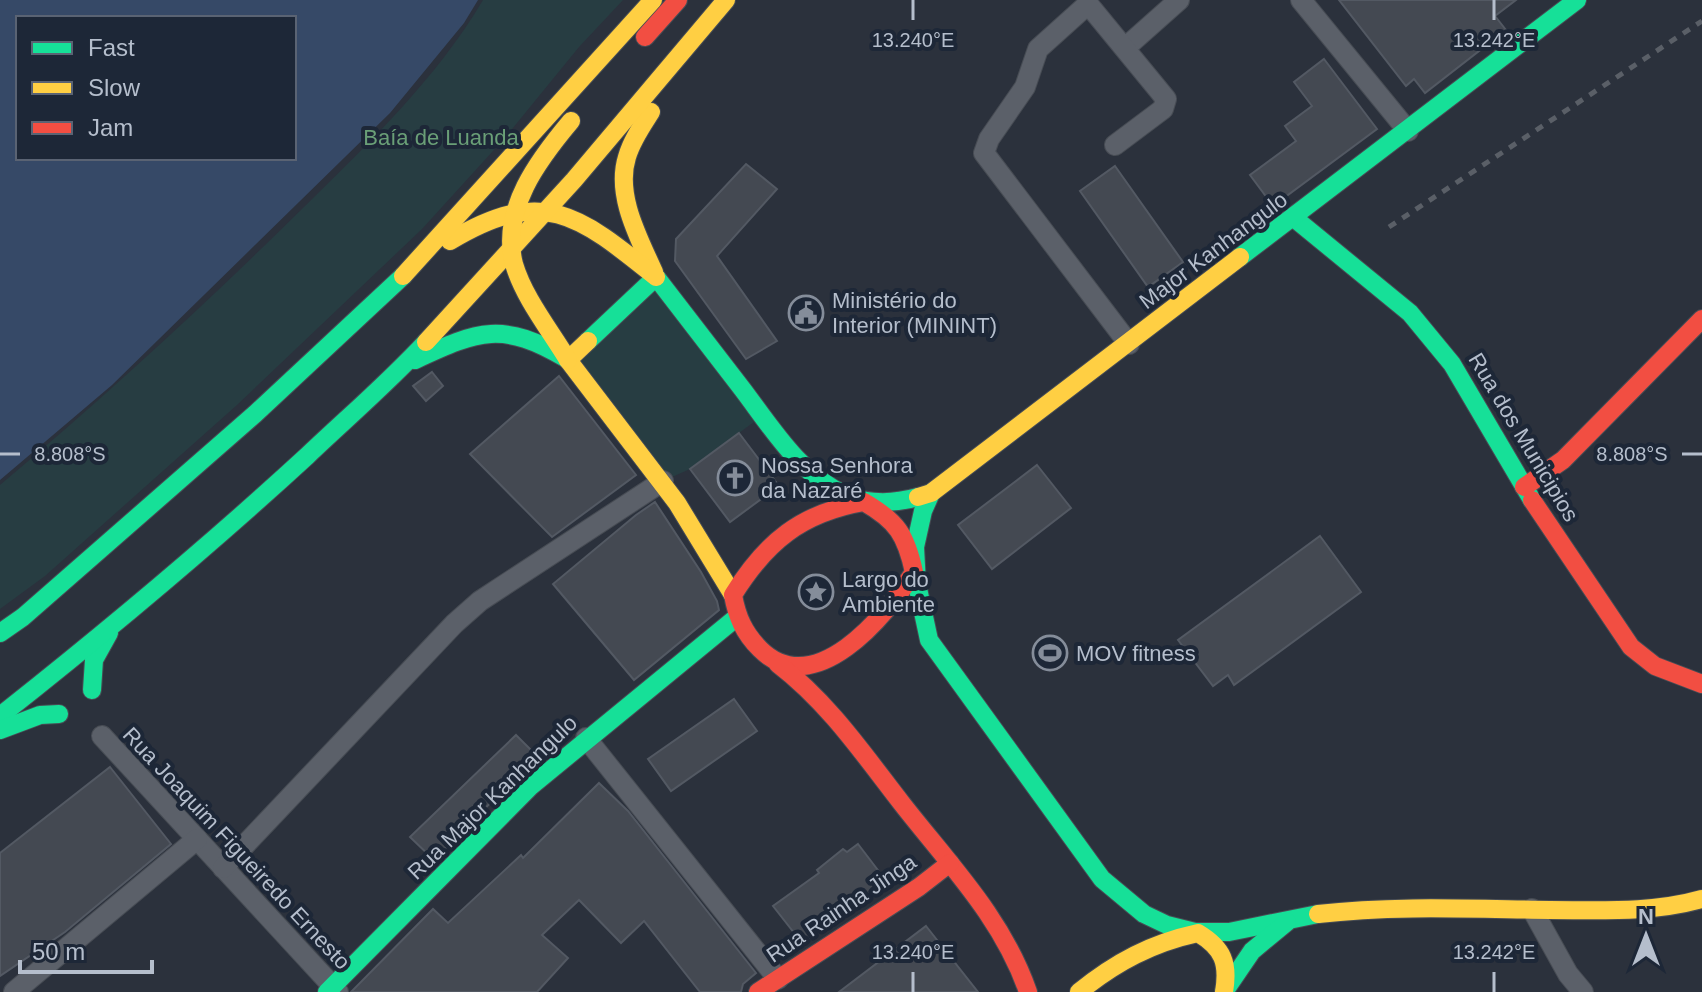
<svg xmlns="http://www.w3.org/2000/svg" width="1702" height="992" viewBox="0 0 1702 992" font-family="Arial,sans-serif">
<style>
.green{fill:#273d42}
.water{fill:#364967;fill-rule:evenodd}
.building{fill:#444952;stroke:#535963;stroke-width:2}
.lines{fill:none;stroke-linecap:round;stroke-linejoin:round}
.street-casing{stroke:#474c54;stroke-width:22}
.fast-casing{stroke:#474c54;stroke-width:20}
.slow-casing{stroke:#474c54;stroke-width:20}
.jam-casing{stroke:#474c54;stroke-width:20}
.street{stroke:#5b6069;stroke-width:20}
.fast{stroke:#16e098;stroke-width:18}
.slow{stroke:#ffcf43;stroke-width:18}
.jam{stroke:#f24e42;stroke-width:18}
.rail{stroke:#5a5f67;stroke-width:5;stroke-dasharray:8 8;stroke-linecap:butt}
.ticks{fill:none;stroke:#b5becc;stroke-width:3}
.labels{text-anchor:middle;stroke-width:8;stroke-linejoin:round;paint-order:stroke}
.park-label{font-size:22px;fill:#6a9f77;stroke:#1d2737}
.street-label{font-size:22px;fill:#b5becc;stroke:#1d2737}
.poi-label{font-size:22px;fill:#b5becc;stroke:#1d2737;text-anchor:start}
.ticks-label{font-size:20px;text-anchor:middle;fill:#b5becc;stroke:#1d2737;stroke-width:8;stroke-linejoin:round;paint-order:stroke}
</style>
<rect width="100%" height="100%" fill="#2b313c"/>
<g class="green">
<path d="M483 0H623L579 47 503 140 422 229 237 405 45 576 0 609V485C106 396 207 303 305 206 369 143 437 78 483 0Z"/>
<polygon points="656,277 762,416 690,469 663,481 568,360"/>
</g>
<path class="water" d="M0 0H478L464 23 390 113 112 385 0 480ZM18 18H294V158H18Z"/>
<g class="building">
<polygon points="1339,0 1516,0 1495,16 1506,30 1425,93 1414,79 1406,86"/>
<polygon points="1324,59 1377,129 1273,206 1250,175 1296,141 1285,126 1312,106 1294,82"/>
<polygon points="746,164 777,189 717,256 777,341 746,359 675,261 676,239"/>
<polygon points="1115,166 1183,262 1148,287 1080,191"/>
<polygon points="432,372 443,386 426,401 413,386"/>
<polygon points="559,376 636,475 552,537 470,454"/>
<polygon points="739,433 779,486 730,522 690,469"/>
<polygon points="1037,465 1071,508 992,569 958,525"/>
<polygon points="655,502 701,572 717,601 719,610 634,680 553,584 636,515"/>
<polygon points="1320,536 1361,592 1234,685 1228,675 1213,686 1178,640"/>
<polygon points="734,699 757,731 671,791 648,759"/>
<polygon points="516,735 539,758 519,774 434,860 410,837"/>
<polygon points="110,767 171,844 65,932 0,976 0,853"/>
<polygon points="599,783 628,811 756,973 743,984 741,992 700,992 644,921 621,943 579,900 542,935 568,958 537,992 351,992 433,909 448,923 521,855 523,858"/>
<polygon points="858,844 887,882 852,910 802,943 773,906 819,873 817,870 843,849 847,852"/>
<polygon points="926,926 978,992 839,992"/>
</g>
<g class="lines">
<g class="street-casing">
<g id="street">
<polyline points="1301,0 1408,131"/>
<polyline points="1125,48 1179,0"/>
<polyline points="1115,145 1163,109 1166,99 1088,4 1038,49 1025,87 989,139 984,153 1129,344"/>
<polyline points="102,736 338,992"/>
<polyline points="586,738 778,979"/>
<polyline points="223,868 454,624 480,601 663,481"/>
<polyline points="1532,909 1568,974 1583,992"/>
<polyline points="14,992 197,839"/>
</g>
</g>
<g class="fast-casing">
<g id="fast">
<polyline points="1294,218 1410,313 1452,364 1532,500"/>
<polyline points="1240,257 1577,0"/>
<path d="M588 341 656 277C685 315 714 352 743 390 771 427 801 476 846 495 870 505 893 504 918 497"/>
<path d="M415 360C479 330 503 321 567 359"/>
<polyline points="931,493 923,511 915,547 917,584 929,640 1102,879 1144,914 1167,925 1195,932 1229,932 1318,914"/>
<polyline points="0,633 23,617 255,414 403,276"/>
<polyline points="92,690 94,660 109,633"/>
<path d="M0 716C105 633 208 547 307 456 347 418 389 382 426 342"/>
<polyline points="0,730 40,715 59,714"/>
<polyline points="327,992 531,786 737,617"/>
<polyline points="1224,992 1252,951 1287,922"/>
</g>
</g>
<g class="slow-casing">
<g id="slow">
<path d="M651 112C642 126 632 140 627 157 615 195 639 238 654 272"/>
<path d="M450 241C543 185 579 215 656 277"/>
<polyline points="403,276 653,0"/>
<polyline points="588,341 568,360 677,503 733,595"/>
<polyline points="426,342 574,180 726,0"/>
<path d="M568 360C550 330 524 298 514 264 500 210 539 159 571 121"/>
<polyline points="918,497 931,493 1240,257"/>
<path d="M1318 914C1395 905 1474 909 1550 910 1601 910 1653 913 1702 899"/>
<path d="M1079 992C1116 962 1152 943 1198 933 1223 948 1229 963 1224 992"/>
</g>
</g>
<g class="jam-casing">
<g id="jam">
<polyline points="645,37 678,0"/>
<polyline points="1524,487 1563,460 1702,319"/>
<polyline points="1532,500 1631,647 1655,666 1702,684"/>
<path d="M864 502C897 521 906 535 914 572 886 616 814 703 760 649 744 633 737 617 733 595 766 542 801 513 864 502Z"/>
<path d="M778 664C829 703 864 755 903 805 950 865 1003 919 1028 992"/>
<polyline points="758,992 919,887 950,863"/>
</g>
</g>
<use href="#street" class="street"/>
<use href="#fast" class="fast"/>
<use href="#slow" class="slow"/>
<use href="#jam" class="jam"/>
<polyline class="rail" points="1389,227 1702,21"/>
</g>
<path class="ticks" d="M913 0V20M1494 0V20M0 454H20M1682 454H1702M913 972V992M1494 972V992"/>
<defs>
<g id="civic-ring" transform="scale(1.8)"><circle r="9.5" fill="#1d2737" stroke="#858d9a" stroke-width="1.5"/><path d="M-.6-6.5H3V-4.5H.6V-3L4-1V1h2V6H-6V1h2V-1L-.6-3ZM-1.2 2.5V6h2.4V2.5Z" fill="#858d9a"/></g>
<g id="church-ring" transform="scale(1.8)"><circle r="9.5" fill="#1d2737" stroke="#858d9a" stroke-width="1.5"/><path d="M-1.2-6h2.4v3.5h3.3v2.4h-3.3V6h-2.4V-.1h-3.3v-2.4h3.3Z" fill="#858d9a"/></g>
<g id="sight-ring" transform="scale(1.8)"><circle r="9.5" fill="#1d2737" stroke="#858d9a" stroke-width="1.5"/><path d="M0-6L1.8-2.2L6-1.7L2.9 1.2L3.7 5.4L0 3.3L-3.7 5.4L-2.9 1.2L-6-1.7L-1.8-2.2Z" fill="#858d9a"/></g>
<g id="stadium-ring" transform="scale(1.8)"><circle r="9.5" fill="#1d2737" stroke="#858d9a" stroke-width="1.5"/><path d="M0-5a6.5 5 0 1 0 0 10a6.5 5 0 1 0 0-10ZM-3.5-1.8h7v3.6h-7Z" fill="#858d9a"/></g>
</defs>
<g fill-rule="evenodd">
<use href="#civic-ring" x="806" y="313"/>
<use href="#church-ring" x="735" y="478"/>
<use href="#sight-ring" x="816" y="592"/>
<use href="#stadium-ring" x="1050" y="653"/>
</g>
<g class="labels">
<g class="park-label">
<text x="441" y="145">Baía de Luanda</text>
</g>
<g class="street-label">
<text transform="translate(1213 250) rotate(-37)" y="8">Major Kanhangulo</text>
<text transform="translate(1524 437) rotate(59)" y="8">Rua dos Municipios</text>
<text transform="translate(492 797) rotate(-44)" y="8">Rua Major Kanhangulo</text>
<text transform="translate(237 848) rotate(47)" y="8">Rua Joaquim Figueiredo Ernesto</text>
<text transform="translate(841 908) rotate(-34)" y="8">Rua Rainha Jinga</text>
</g>
<g class="poi-label">
<text x="832" y="308">Ministério do<tspan x="832" dy="25">Interior (MININT)</tspan></text>
<text x="761" y="473">Nossa Senhora<tspan x="761" dy="25">da Nazaré</tspan></text>
<text x="842" y="587">Largo do<tspan x="842" dy="25">Ambiente</tspan></text>
<text x="1076" y="661">MOV fitness</text>
</g>
</g>
<g class="ticks-label">
<text x="913" y="47">13.240°E</text>
<text x="1494" y="47">13.242°E</text>
<text x="70" y="461">8.808°S</text>
<text x="1632" y="461">8.808°S</text>
<text x="913" y="959">13.240°E</text>
<text x="1494" y="959">13.242°E</text>
</g>
<rect x="16" y="16" width="280" height="144" fill="#1d2737" stroke="#5a6373" stroke-width="2"/>
<rect x="32" y="42" width="40" height="12" fill="#16e098" stroke="#5a6373" stroke-width="2"/>
<text x="88" y="56" font-size="24" fill="#b5becc">Fast</text>
<rect x="32" y="82" width="40" height="12" fill="#ffcf43" stroke="#5a6373" stroke-width="2"/>
<text x="88" y="96" font-size="24" fill="#b5becc">Slow</text>
<rect x="32" y="122" width="40" height="12" fill="#f24e42" stroke="#5a6373" stroke-width="2"/>
<text x="88" y="136" font-size="24" fill="#b5becc">Jam</text>
<g transform="translate(1646 936)" stroke="#1d2737" stroke-width="6" paint-order="stroke">
<path d="M0-6L14 30L0 20L-14 30Z" fill="#b5becc"/>
<text y="-12" font-size="22" font-weight="bold" text-anchor="middle" fill="#b5becc">N</text>
</g>
<path d="M20 960v12h132v-12" fill="none" stroke="#b5becc" stroke-width="4"/>
<text x="32" y="960" font-size="24" fill="#b5becc" stroke="#1d2737" stroke-width="6" paint-order="stroke">50 m</text>
</svg>
